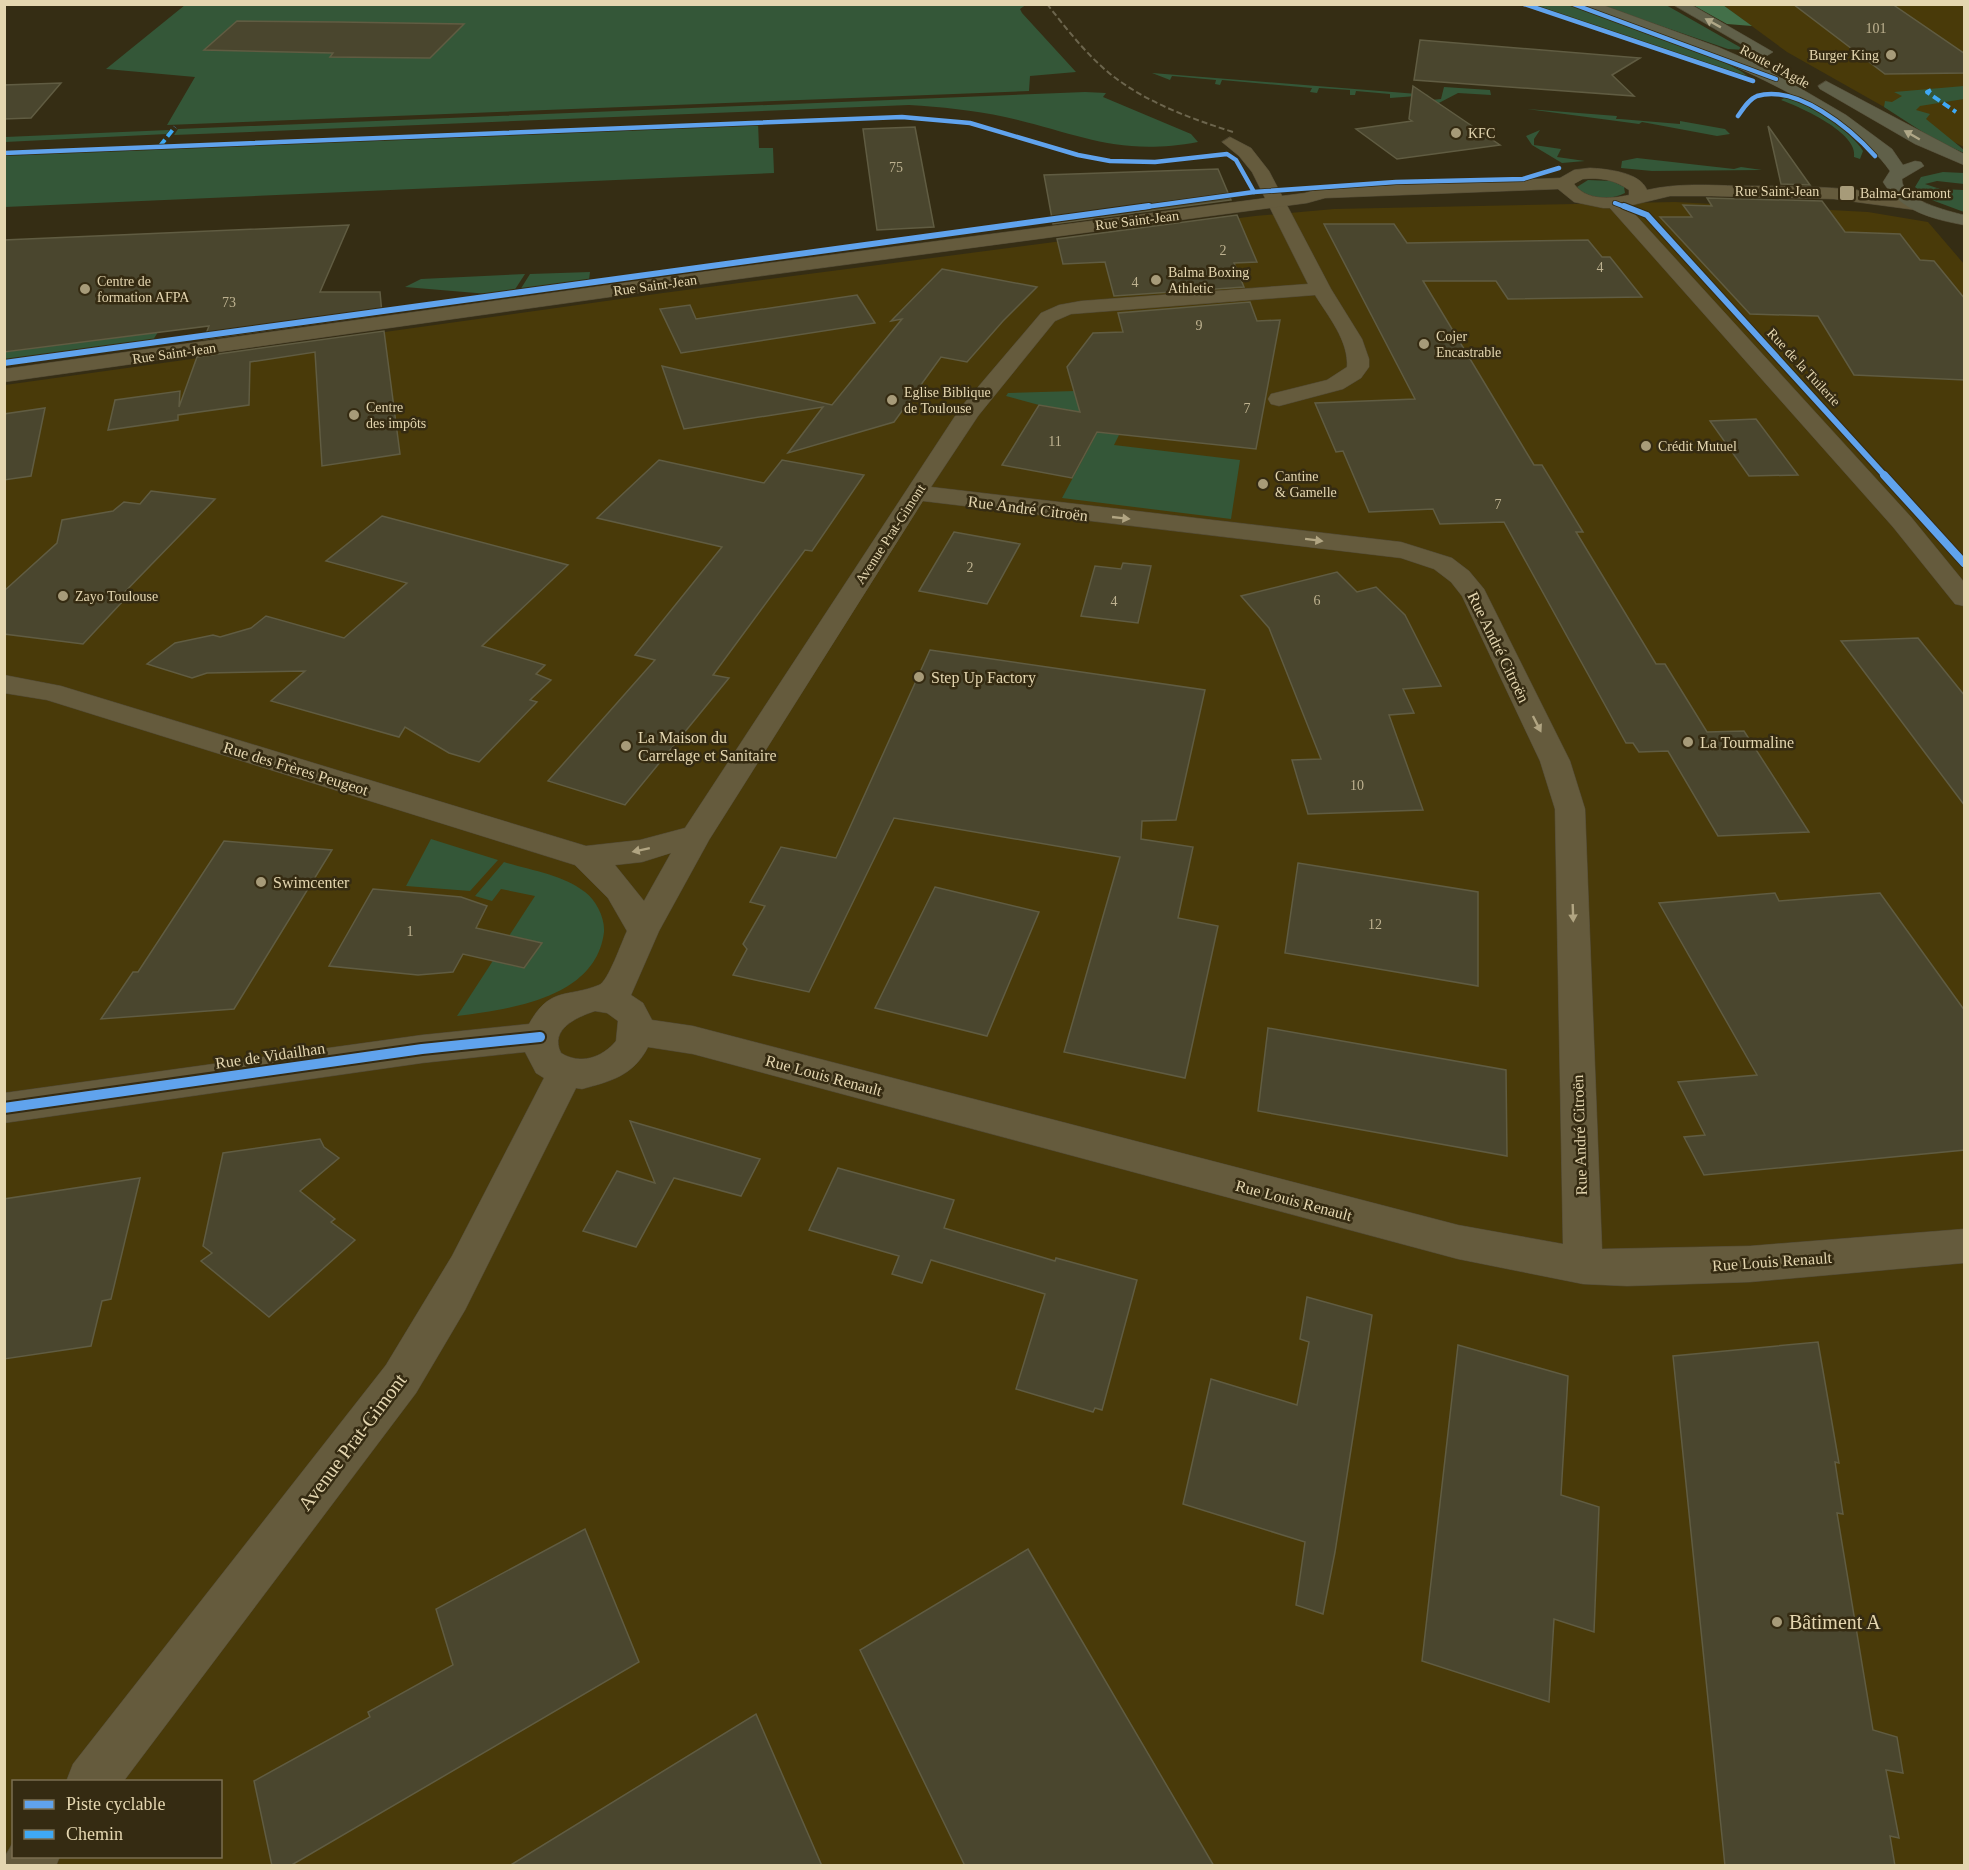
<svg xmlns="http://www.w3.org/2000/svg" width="1969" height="1870" viewBox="0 0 1969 1870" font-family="Georgia,serif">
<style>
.built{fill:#493a09;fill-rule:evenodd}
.green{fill:#345738;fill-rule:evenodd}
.forest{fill:#437049}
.building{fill:#4a462e;stroke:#605c42;stroke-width:1.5}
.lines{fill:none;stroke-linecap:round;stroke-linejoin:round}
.street-casing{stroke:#514934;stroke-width:1}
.secondary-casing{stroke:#514934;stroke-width:1}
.primary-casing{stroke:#514934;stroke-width:1}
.street{fill:#655b3d;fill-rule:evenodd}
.secondary{fill:#655b3d;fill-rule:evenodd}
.primary{fill:#606049;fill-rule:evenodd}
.rail{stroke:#6c654d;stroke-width:2;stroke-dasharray:6 3;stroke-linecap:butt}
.quiet{stroke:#3fa9f5;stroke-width:4;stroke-dasharray:8 4;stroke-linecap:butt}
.cycleway-far3-casing{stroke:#352b12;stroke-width:6}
.cycleway-far2-casing{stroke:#352b12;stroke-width:8}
.cycleway-far1-casing{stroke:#352b12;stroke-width:10}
.cycleway-casing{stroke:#352b12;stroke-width:14}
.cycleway-far3{stroke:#60a3ed;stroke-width:4.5}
.cycleway-far2{stroke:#60a3ed;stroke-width:6}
.cycleway-far1{stroke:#60a3ed;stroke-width:8}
.cycleway{stroke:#60a3ed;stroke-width:10}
.oneway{fill:#afa787}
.oneway2{fill:#b1a582}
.poi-dot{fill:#a79b79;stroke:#352b12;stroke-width:2}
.labels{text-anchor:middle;stroke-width:5;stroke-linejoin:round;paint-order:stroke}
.number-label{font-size:14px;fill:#beb290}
.far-poi-label{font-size:14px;fill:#e4d6b0;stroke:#352b12;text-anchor:start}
.far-street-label{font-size:14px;fill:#e4d6b0;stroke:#352b12}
.street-label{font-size:16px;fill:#e4d6b0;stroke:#352b12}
.poi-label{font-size:16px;fill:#e4d6b0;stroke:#352b12;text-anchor:start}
.near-street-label{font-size:20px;fill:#e4d6b0;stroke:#352b12}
.near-poi-label{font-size:20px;fill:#e4d6b0;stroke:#352b12;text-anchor:start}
</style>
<rect width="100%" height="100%" fill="#352d14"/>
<g class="built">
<polygon points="1723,5 1964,5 1964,147 1893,112 1787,52"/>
<path d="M1675 202 1868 212 1928 222 1964 264V1865H5V385L663 293 1255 216 1334 209ZM14 1782H220V1856H14Z"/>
</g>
<g class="green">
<polygon points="1027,4 1020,9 1022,13 1076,72 1030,76 1029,91 167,125 195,77 106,69 185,5"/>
<path d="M1531 5C1543 5 1557 2 1568 5 1591 10 1740 63 1748 77Z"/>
<polygon points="1600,5 1666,5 1745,50 1728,49"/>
<polygon points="1152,73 1430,95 1390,98 1390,94 1356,91 1355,95 1350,95 1350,90 1319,88 1317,93 1310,92 1312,88 1222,80 1220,85 1215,84 1216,80 1172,76 1170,80"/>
<polygon points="1964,86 1964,99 1920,106 1916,110 1930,114 1926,119 1964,150 1964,153 1935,140 1884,107 1885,101 1892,102 1902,96 1894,92"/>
<polygon points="1444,87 1490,90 1491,95 1458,93 1435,105 1421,101 1441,99"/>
<path d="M1085 92 1106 93 1103 97 1191 134 1198 142C1117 157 1080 134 1005 117 973 110 941 107 909 105L174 135 178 129Z"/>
<path d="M1786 97C1808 102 1852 132 1863 151L1860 159 1854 157C1859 133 1800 107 1781 100Z"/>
<polygon points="1527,109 1617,116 1616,119 1620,119 1680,124 1680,121 1725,129 1730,134 1717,136 1642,122 1639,124"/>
<polygon points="758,122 759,148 773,148 774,173 5,207 5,154"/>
<polygon points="169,130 167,134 5,142 5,137"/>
<polygon points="1540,130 1534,139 1534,145 1561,149 1557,157 1585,161 1562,163 1532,145 1526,136"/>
<polygon points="1637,158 1734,169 1741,167 1762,170 1652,171 1621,168 1622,161"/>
<polygon points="1943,172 1964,173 1964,184 1937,181 1925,184 1940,189 1964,190 1964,212 1929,199 1915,187 1921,177"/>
<path d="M1588 180 1612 181 1624 187 1625 193C1611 201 1587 199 1577 187Z"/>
<polygon points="590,272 589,280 520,290 530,274"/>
<polygon points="525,274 514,291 488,294 405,287 421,279"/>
<polygon points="158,332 153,340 5,360 4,352"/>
<polygon points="1142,389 1114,445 1240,460 1231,519 1062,498 1106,416 1039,405 1006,396 1008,393"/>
<polygon points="431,839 498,860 470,891 406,886"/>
<path d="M504 862C530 870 564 875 585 892 596 900 605 918 604 932 596 999 509 1009 457 1016L535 896 501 889 492 901 475 896ZM522 938 541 943 524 968 506 964Z"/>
</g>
<polygon class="forest" points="1693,5 1723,5 1752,26 1727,24"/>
<g class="building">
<polygon points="1793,4 1892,4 1965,54 1965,73 1885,74"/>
<polygon points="237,21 338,22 464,24 430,58 330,57 333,53 204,50"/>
<polygon points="1420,40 1640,58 1612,75 1634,96 1414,80"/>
<polygon points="61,83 31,118 4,119 4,85"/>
<polygon points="1413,86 1500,145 1397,159 1356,129 1412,121 1409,119"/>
<polygon points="1768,126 1810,185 1781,184"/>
<polygon points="915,127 934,227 877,230 863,129"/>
<polygon points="1218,169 1231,200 1053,224 1044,175"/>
<polygon points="1707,198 1822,201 1845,232 1900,234 1920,260 1934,261 1965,299 1965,380 1854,375 1818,316 1750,314 1660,217 1692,217 1683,205 1712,206"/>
<polygon points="1237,215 1257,262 1234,263 1244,287 1114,296 1105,262 1063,264 1057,239"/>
<polygon points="1324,224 1394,224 1407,243 1588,240 1602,257 1610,257 1642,297 1508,299 1496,281 1423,281 1534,465 1542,465 1583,532 1576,532 1656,664 1665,664 1707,732 1744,731 1809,832 1718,836 1668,751 1639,752 1633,743 1626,743 1504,522 1440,524 1433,509 1369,512 1343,451 1336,452 1315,403 1415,399"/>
<polygon points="349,225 320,292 380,292 382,314 204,339 209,326 4,352 4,240"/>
<polygon points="942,269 1037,287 1003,321 967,362 941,357 894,422 788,453 823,407 684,429 662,366 832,405 902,319 891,321"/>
<polygon points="857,295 875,323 681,353 660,309 690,305 696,319"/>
<polygon points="1250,302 1257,321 1280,320 1256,449 1097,432 1072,478 1002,465 1039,405 1080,412 1067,367 1093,333 1123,332 1118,313"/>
<polygon points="384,331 400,454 322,466 315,352 250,362 249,405 178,415 178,420 108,430 115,400 180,391 179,407 197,357"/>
<polygon points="45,408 31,476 4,480 4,414"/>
<polygon points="1756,419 1798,475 1749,476 1710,421"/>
<polygon points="659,460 764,483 782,460 864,475 812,551 805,550 713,675 729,678 625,805 548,781 655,660 635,655 722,547 597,518"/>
<polygon points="151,491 215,499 116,601 123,601 83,644 4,634 4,591 57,543 62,520 113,511 124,502 140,504"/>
<polygon points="382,516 568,565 482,646 545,665 536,674 551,680 530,700 537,702 479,762 449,753 405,727 399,737 271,701 305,671 207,673 192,678 147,664 175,643 213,635 220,637 251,628 266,616 344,638 407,583 326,561"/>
<polygon points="954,532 1020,544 987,604 919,591"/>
<polygon points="1123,563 1151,566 1138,623 1081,616 1095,566 1121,569"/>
<polygon points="1337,572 1357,592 1376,587 1405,615 1441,686 1403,689 1414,713 1389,715 1423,810 1308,814 1292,760 1321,759 1269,628 1241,596"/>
<polygon points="1918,638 1965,696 1965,806 1841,641"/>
<polygon points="930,650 1205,690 1176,820 1142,821 1141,839 1193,847 1178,918 1218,926 1185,1078 1064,1052 1120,857 894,818 809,992 733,975 747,949 743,944 765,906 750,902 781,847 836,858"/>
<polygon points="224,841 332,850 234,1009 101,1019 133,972 138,972"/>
<polygon points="1298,863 1478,892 1478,986 1285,953"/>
<polygon points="935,887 1039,912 987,1036 875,1008"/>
<polygon points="373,889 461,897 487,906 476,928 542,943 524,968 463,954 453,972 418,975 329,966"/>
<polygon points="1775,893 1779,901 1880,893 1965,1011 1965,1150 1704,1175 1684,1137 1705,1135 1678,1082 1757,1075 1659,903"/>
<polygon points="1268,1028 1506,1070 1507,1156 1258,1111"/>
<polygon points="630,1121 760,1159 741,1196 674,1178 636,1247 583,1231 617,1171 655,1183"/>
<polygon points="320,1139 324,1147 339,1158 300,1191 335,1219 331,1222 355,1240 269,1317 201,1261 212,1253 203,1246 223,1153"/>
<polygon points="838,1168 954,1200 944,1228 1055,1261 1056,1258 1137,1280 1102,1410 1095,1408 1093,1412 1016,1389 1045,1294 931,1260 922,1283 892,1274 899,1256 809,1230"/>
<polygon points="140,1178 111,1299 102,1301 91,1346 4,1359 4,1199"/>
<polygon points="1307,1297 1372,1315 1335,1552 1323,1614 1296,1605 1305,1542 1183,1504 1211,1379 1297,1405 1309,1342 1300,1339"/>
<polygon points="1818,1342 1839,1463 1835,1462 1843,1514 1837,1513 1873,1730 1897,1737 1903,1773 1886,1770 1899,1838 1890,1836 1895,1866 1725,1866 1673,1356"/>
<polygon points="1458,1345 1568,1376 1561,1495 1599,1507 1594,1632 1554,1619 1549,1702 1422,1661"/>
<polygon points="585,1529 639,1662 290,1866 272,1866 254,1781 370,1717 368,1712 453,1665 436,1609"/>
<polygon points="1028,1549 1214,1866 965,1866 860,1650"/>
<polygon points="756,1714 822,1866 509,1866"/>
</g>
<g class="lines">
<g class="street-casing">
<g id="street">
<path d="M1230 137 1251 148 1269 171 1331 289 1362 339 1369 359V367L1361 378 1343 389 1279 406 1271 404 1268 399 1271 394 1327 380 1347 367C1349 341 1328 316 1315 295L1071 314 1055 321 978 416 931 487 1401 542 1452 558 1469 571 1484 589 1570 761 1585 809 1602 1249 1750 1246 1964 1229V1263L1750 1282 1627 1286 1583 1284 1458 1259 693 1054 648 1047C633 1076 611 1081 582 1089L576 1088 465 1310 416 1393 123 1782H66L73 1764 386 1365 452 1256 544 1078 536 1073 525 1052 422 1063 4 1123V1093L422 1035 529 1024C550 986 567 998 599 985 608 982 622 941 627 931L608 898 575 865 47 700 4 693V675L61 686 586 846 640 840 685 828 961 407 1041 313 1059 305 1081 301 1308 284 1252 172 1239 156 1222 142ZM923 501 1401 558 1434 569 1451 582 1462 596 1540 761 1555 809 1563 1244 1458 1225 693 1026 652 1020 643 1003 631 995 659 931 709 840ZM671 853 644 901 615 865 642 862ZM595 1011 607 1013 618 1021 616 1041C602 1058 580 1065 561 1053 549 1029 577 1017 595 1011Z"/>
<polygon points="1615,198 1621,199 1911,517 1964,582 1964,606 1955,604 1893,527 1609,207 1606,203"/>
<polygon points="14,1841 14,1856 60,1856 56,1866 4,1866 4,1858"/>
</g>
</g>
<g class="secondary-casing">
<path id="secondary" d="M1590 168C1607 169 1640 172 1647 190 1677 183 1708 185 1739 186 1801 186 1862 186 1922 201L1925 205 1916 210 1834 199 1711 196H1670L1620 208H1603L1574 202 1558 189 1325 198 1307 203 731 280 4 382V369L731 268 1305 193 1323 188 1560 178 1574 170ZM1583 179C1600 177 1615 180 1629 190V195C1611 199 1586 201 1574 184Z"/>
</g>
<g class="primary-casing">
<g id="primary">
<path d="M1578 4H1600L1718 47 1764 67 1846 115 1892 149 1903 165 1915 161 1921 162 1924 166 1902 179C1901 200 1948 211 1964 215V225C1932 219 1901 211 1883 182L1890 171C1849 111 1722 59 1655 34 1638 28 1589 15 1578 4Z"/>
<polygon points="1672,4 1690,4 1773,52 1765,57 1760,55"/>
<polygon points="1826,81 1964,154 1964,165 1915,144 1820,89 1818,86"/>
</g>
</g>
<use href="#street" class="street"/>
<use href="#secondary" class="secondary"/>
<use href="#primary" class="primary"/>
<path class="rail" d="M1047 4C1066 28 1085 53 1109 73 1145 102 1189 118 1233 132"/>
<g class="quiet">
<polyline points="1931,90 1927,92 1956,112"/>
<polyline points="160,146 175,127"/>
</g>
<g class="cycleway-far3-casing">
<g id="cycleway-far3">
<polyline points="1524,4 1753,81"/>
<polyline points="1573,4 1776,79"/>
<path d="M1738 116C1743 109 1749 99 1757 96 1797 84 1851 129 1875 156"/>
<polyline points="4,153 902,117 970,123 1078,155 1110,161 1155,162 1227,154 1236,160 1254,192"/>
<polyline points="1615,203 1628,208"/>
<polyline points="1138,208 1254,192 1396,182 1523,179 1559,168"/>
</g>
</g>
<g class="cycleway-far2-casing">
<g id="cycleway-far2">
<polyline points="1624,206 1647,215 1886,477"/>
<polyline points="4,363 1149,206"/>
</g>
</g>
<g class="cycleway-far1-casing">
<polyline id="cycleway-far1" points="1884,475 1964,563"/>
</g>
<g class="cycleway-casing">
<polyline id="cycleway" points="4,1108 422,1049 540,1037"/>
</g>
<use href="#cycleway-far3" class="cycleway-far3"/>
<use href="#cycleway-far2" class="cycleway-far2"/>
<use href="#cycleway-far1" class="cycleway-far1"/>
<use href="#cycleway" class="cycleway"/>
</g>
<defs><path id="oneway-solid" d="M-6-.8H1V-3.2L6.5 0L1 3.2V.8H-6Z" transform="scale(1.5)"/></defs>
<g class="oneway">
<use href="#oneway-solid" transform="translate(1713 23) rotate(-151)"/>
<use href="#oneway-solid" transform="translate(1912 135) rotate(-150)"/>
</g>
<g class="oneway2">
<use href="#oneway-solid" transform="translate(1121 518) rotate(6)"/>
<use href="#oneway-solid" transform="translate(1314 540) rotate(7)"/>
<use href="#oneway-solid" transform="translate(1537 724) rotate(63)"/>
<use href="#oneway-solid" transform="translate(641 850) rotate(168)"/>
<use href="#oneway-solid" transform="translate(1573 913) rotate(88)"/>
</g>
<g class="poi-dot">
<circle cx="1891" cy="55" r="6"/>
<circle cx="1456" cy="133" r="6"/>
<rect x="1839" y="185" width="16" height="16" rx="3"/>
<circle cx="1156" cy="280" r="6"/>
<circle cx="85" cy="289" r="6"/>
<circle cx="1424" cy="344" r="6"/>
<circle cx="892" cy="400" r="6"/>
<circle cx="354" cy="415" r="6"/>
<circle cx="1646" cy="446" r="6"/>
<circle cx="1263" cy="484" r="6"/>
<circle cx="63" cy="596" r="6"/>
<circle cx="919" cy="677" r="6"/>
<circle cx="1688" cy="742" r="6"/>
<circle cx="626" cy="746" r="6"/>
<circle cx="261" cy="882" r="6"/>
<circle cx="1777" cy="1622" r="6"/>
</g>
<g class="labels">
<g class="number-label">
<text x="1876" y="33">101</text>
<text x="896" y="172">75</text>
<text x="1223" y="255">2</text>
<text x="1600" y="272">4</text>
<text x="1135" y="287">4</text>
<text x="229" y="307">73</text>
<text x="1199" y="330">9</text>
<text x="1247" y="413">7</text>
<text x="1055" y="446">11</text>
<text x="1498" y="509">7</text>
<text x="970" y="572">2</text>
<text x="1317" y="605">6</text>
<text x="1114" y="606">4</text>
<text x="1357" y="790">10</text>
<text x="1375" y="929">12</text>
<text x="410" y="936">1</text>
</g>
<g class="far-poi-label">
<text x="1879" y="60" text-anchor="end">Burger King</text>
<text x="1468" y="138">KFC</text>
<text x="1860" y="198">Balma-Gramont</text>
<text x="1168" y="277">Balma Boxing<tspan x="1168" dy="16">Athletic</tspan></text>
<text x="97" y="286">Centre de<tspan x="97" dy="16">formation AFPA</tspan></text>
<text x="1436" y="341">Cojer<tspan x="1436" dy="16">Encastrable</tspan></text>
<text x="904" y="397">Eglise Biblique<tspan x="904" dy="16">de Toulouse</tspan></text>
<text x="366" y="412">Centre<tspan x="366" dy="16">des impôts</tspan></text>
<text x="1658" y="451">Crédit Mutuel</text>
<text x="1275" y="481">Cantine<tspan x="1275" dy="16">&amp; Gamelle</tspan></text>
<text x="75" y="601">Zayo Toulouse</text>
</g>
<g class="far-street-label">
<text transform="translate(1775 66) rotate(28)" y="5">Route d'Agde</text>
<text x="1777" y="196">Rue Saint-Jean</text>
<text transform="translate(1137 220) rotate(-7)" y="5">Rue Saint-Jean</text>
<text transform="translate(655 285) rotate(-8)" y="5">Rue Saint-Jean</text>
<text transform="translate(174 353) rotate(-8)" y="5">Rue Saint-Jean</text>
<text transform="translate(1804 367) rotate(47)" y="5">Rue de la Tuilerie</text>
<text transform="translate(890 534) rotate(-57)" y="5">Avenue Prat-Gimont</text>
</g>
<g class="street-label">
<text transform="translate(1028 508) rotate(7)" y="6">Rue André Citroën</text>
<text transform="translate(1499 647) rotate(64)" y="6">Rue André Citroën</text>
<text transform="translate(296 768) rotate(17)" y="6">Rue des Frères Peugeot</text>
<text transform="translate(270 1055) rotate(-8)" y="6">Rue de Vidailhan</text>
<text transform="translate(824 1075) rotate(15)" y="6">Rue Louis Renault</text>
<text transform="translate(1579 1135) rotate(-92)" y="6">Rue André Citroën</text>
<text transform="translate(1294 1200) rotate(15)" y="6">Rue Louis Renault</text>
<text transform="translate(1772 1261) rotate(-4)" y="6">Rue Louis Renault</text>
</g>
<g class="poi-label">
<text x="931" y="683">Step Up Factory</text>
<text x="638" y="743">La Maison du<tspan x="638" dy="18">Carrelage et Sanitaire</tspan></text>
<text x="1700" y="748">La Tourmaline</text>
<text x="273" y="888">Swimcenter</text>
</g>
<g class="near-street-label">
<text transform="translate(352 1442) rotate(-53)" y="7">Avenue Prat-Gimont</text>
</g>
<g class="near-poi-label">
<text x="1789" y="1629">Bâtiment A</text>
</g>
</g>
<rect width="1969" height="1870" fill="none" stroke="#e4d6b0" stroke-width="12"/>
<rect x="12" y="1780" width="210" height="78" fill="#352b12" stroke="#7b6f51" stroke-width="1.5"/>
<rect x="24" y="1800" width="30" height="9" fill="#60a3ed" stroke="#7b6f51" stroke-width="1.5"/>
<text x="66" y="1810" font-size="18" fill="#e4d6b0">Piste cyclable</text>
<rect x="24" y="1830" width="30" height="9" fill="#3fa9f5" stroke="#7b6f51" stroke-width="1.5"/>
<text x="66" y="1840" font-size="18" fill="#e4d6b0">Chemin</text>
</svg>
